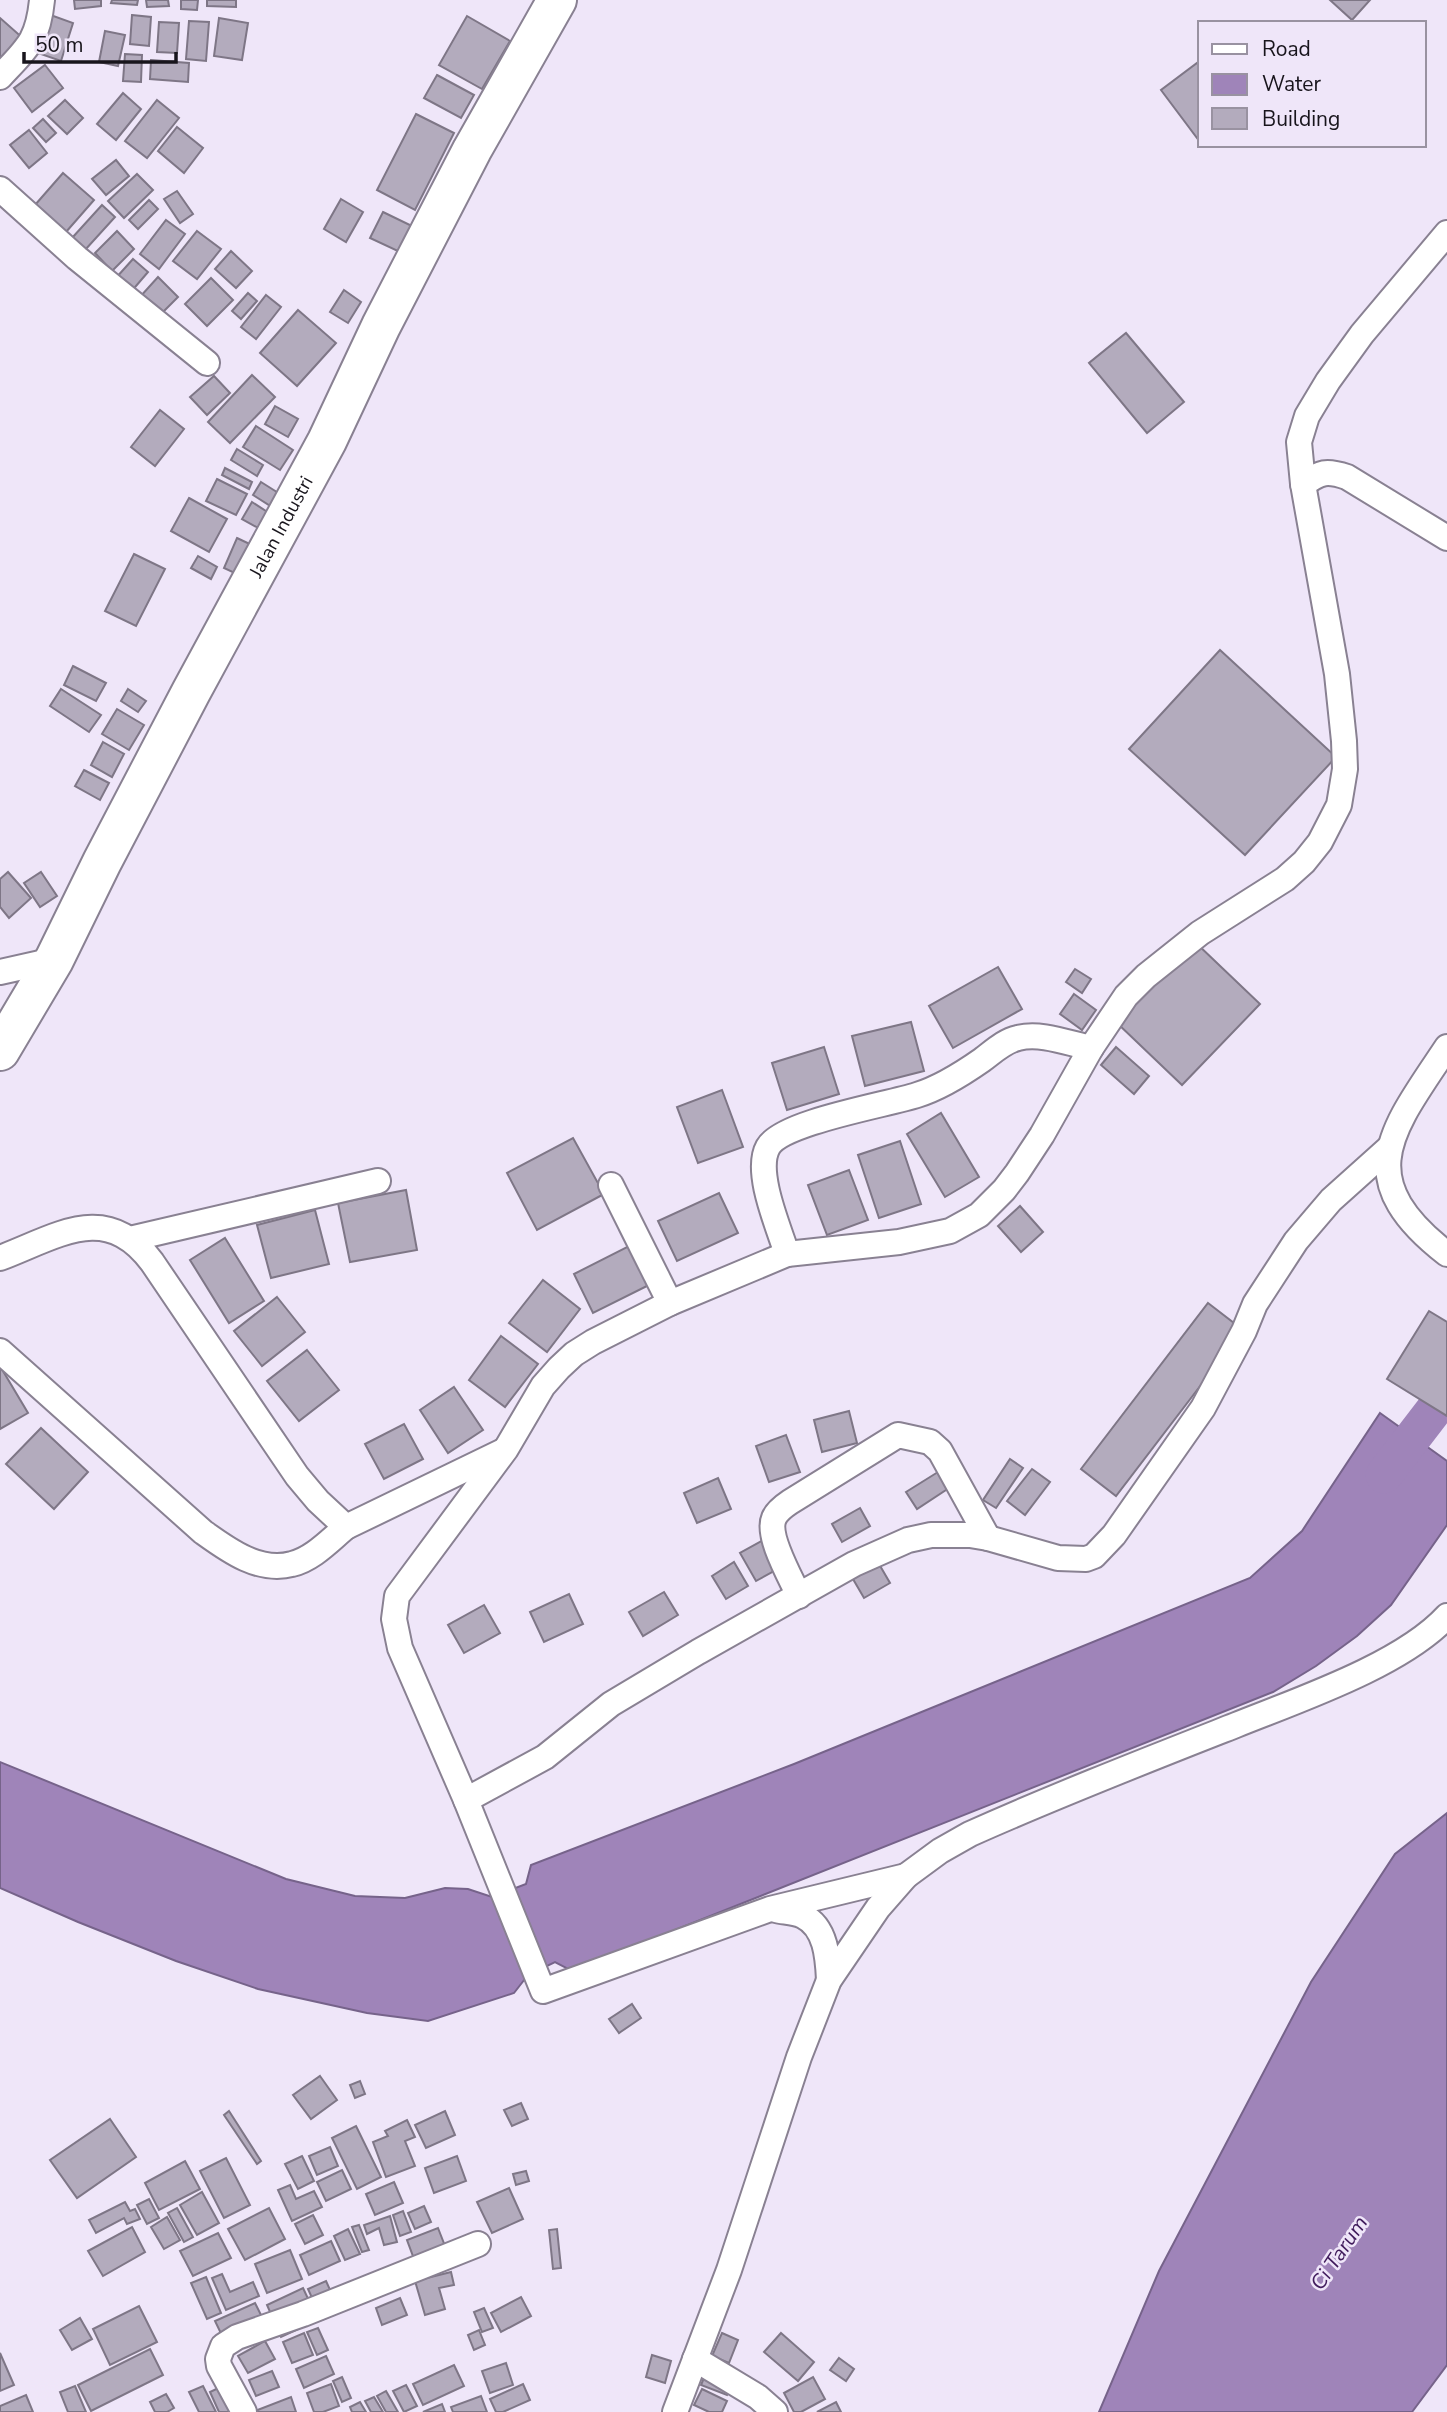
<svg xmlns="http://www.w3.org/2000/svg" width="1447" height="2412" viewBox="0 0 1447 2412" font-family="'Nunito Sans',sans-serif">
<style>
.water{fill:#9f84b9;stroke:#76638a;stroke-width:2}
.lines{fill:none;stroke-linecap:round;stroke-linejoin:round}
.river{stroke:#9f84b9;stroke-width:37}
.building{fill:#b3abbd;stroke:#7e7686;stroke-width:2}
.minor-casing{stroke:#898192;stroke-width:28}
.primary-casing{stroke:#898192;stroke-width:42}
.minor{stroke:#fff;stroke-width:24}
.primary{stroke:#fff;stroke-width:38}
.labels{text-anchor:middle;stroke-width:5;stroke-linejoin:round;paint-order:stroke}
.street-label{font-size:19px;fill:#18151c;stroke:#efe6f9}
.water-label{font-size:21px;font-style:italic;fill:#401b5c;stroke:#efe6f9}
</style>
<rect width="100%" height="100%" fill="#efe6f9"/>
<g class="water">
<polygon points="1380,1413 1447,1461 1447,1525 1391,1605 1357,1636 1316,1666 1273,1692 572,1971 555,1962 528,1975 514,1993 428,2021 367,2013 258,1989 176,1961 78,1922 0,1888 0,1762 286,1879 355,1896 405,1898 445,1888 468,1889 492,1897 526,1884 531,1865 794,1764 1250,1578 1302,1531"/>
<polygon points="1447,1813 1447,2365 1412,2412 1099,2412 1159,2271 1311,1982 1395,1854"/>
</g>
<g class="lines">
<polyline class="river" points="1384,1475 1447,1393"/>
</g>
<g class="building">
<polygon points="74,0 101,0 101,6 75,9"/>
<polygon points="112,0 138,0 137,5 111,3"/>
<polygon points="146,0 168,0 169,6 147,7"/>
<polygon points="181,0 198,0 197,10 181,9"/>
<polygon points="207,0 236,0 236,7 207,6"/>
<polygon points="1330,0 1370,0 1352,20"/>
<polygon points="45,13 73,23 61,61 32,51"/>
<polygon points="132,15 151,17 149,46 130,44"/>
<polygon points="467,16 510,41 482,89 439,65"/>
<polygon points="0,18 25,40 0,67"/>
<polygon points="219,18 248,23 242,60 214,56"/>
<polygon points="189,21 209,22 206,61 186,59"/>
<polygon points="159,22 179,23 177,53 157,52"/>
<polygon points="105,31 125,35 118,66 99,62"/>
<polygon points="125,54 142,55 141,82 123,81"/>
<polygon points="151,60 189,63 188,82 150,79"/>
<polygon points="1197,63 1200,67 1200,142 1161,90"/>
<polygon points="45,65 63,88 32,112 14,88"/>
<polygon points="437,75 474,95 461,118 424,98"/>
<polygon points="123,93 141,109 116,140 97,124"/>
<polygon points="65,100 83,118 67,134 48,116"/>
<polygon points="157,100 179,118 147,158 125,141"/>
<polygon points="416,114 454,133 415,210 377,190"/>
<polygon points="43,119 56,133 46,142 33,128"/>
<polygon points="177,127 203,148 184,173 158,151"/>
<polygon points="29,130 47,153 29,168 10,145"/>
<polygon points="116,160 129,176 106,195 92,179"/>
<polygon points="63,173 94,200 66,232 35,205"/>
<polygon points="137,174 153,190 124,218 108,201"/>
<polygon points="177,191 193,214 180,223 164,199"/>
<polygon points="341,199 363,212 346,242 324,229"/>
<polygon points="149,200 158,209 138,229 129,220"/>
<polygon points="102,205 115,217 85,250 72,238"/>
<polygon points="383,212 414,227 402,253 370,238"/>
<polygon points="166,220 185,234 159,269 140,254"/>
<polygon points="117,231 134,249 112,271 95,253"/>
<polygon points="197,231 221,249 197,279 173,261"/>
<polygon points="231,251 252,271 236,288 215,269"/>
<polygon points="133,259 148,272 130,293 115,279"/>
<polygon points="158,277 178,297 158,317 139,298"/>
<polygon points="211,278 233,300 207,326 185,304"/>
<polygon points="344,290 361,302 348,323 330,312"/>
<polygon points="248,293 257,301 241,319 232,311"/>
<polygon points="266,295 281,307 256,339 241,327"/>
<polygon points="298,310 336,343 297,386 260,353"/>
<polygon points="1126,333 1184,402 1147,433 1089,363"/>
<polygon points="252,375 275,397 230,443 208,422"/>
<polygon points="214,376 230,393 207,415 190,397"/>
<polygon points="275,406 298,419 288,437 265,424"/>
<polygon points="160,410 184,429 155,466 131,447"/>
<polygon points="256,426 293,450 280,470 243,447"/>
<polygon points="237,449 263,465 257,476 231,460"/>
<polygon points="225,468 252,482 249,489 222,475"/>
<polygon points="217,479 247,494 236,515 206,501"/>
<polygon points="261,482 280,494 272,507 253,495"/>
<polygon points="189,498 227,519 209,552 171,531"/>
<polygon points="252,502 269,513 260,529 242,519"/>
<polygon points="237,538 254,546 241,576 224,568"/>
<polygon points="134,554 165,569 136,626 105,611"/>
<polygon points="198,556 217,567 211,579 191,568"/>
<polygon points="1220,650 1336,757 1245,855 1129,749"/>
<polygon points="73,666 106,683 96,701 64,685"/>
<polygon points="61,689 101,715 89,732 50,706"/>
<polygon points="128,689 146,701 138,712 121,701"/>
<polygon points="117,709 144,725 129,750 102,734"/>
<polygon points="103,742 124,754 112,777 91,765"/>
<polygon points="84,770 109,783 100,800 75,786"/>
<polygon points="8,872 31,898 9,918 0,907 0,879"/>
<polygon points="41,872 57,896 40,907 24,883"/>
<polygon points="1195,942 1260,1004 1182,1085 1117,1023"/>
<polygon points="998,967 1022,1009 953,1048 929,1006"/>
<polygon points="1075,969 1091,979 1082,993 1066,982"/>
<polygon points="1074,994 1096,1010 1082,1030 1060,1014"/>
<polygon points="911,1022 924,1071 865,1086 852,1036"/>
<polygon points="824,1047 839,1094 787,1110 772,1063"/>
<polygon points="1116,1047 1149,1076 1134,1094 1101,1065"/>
<polygon points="722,1090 743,1147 698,1163 677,1107"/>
<polygon points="941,1113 979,1177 945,1197 907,1134"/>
<polygon points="573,1138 604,1194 537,1230 507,1173"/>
<polygon points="900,1141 921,1204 879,1218 858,1155"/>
<polygon points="849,1170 868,1220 827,1235 808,1185"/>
<polygon points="406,1190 417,1250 350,1262 338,1203"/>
<polygon points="719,1193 738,1233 677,1261 658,1221"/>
<polygon points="1020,1206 1043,1232 1021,1252 998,1226"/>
<polygon points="315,1210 329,1264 271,1278 257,1225"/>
<polygon points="225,1238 264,1301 229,1323 190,1260"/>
<polygon points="631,1245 651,1284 593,1313 574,1274"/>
<polygon points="543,1280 580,1309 547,1352 509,1323"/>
<polygon points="277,1297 305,1332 262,1366 234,1331"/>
<polygon points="1208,1303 1243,1330 1116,1496 1081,1469"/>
<polygon points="1429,1311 1447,1322 1447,1416 1387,1379"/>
<polygon points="501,1336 538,1364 505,1407 469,1380"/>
<polygon points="307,1350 339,1390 299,1421 267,1381"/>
<polygon points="0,1366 28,1413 0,1429"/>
<polygon points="454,1387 483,1430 448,1453 420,1410"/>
<polygon points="849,1411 857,1443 822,1452 814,1420"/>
<polygon points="404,1424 423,1459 384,1479 365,1444"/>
<polygon points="41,1428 88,1472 54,1509 6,1464"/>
<polygon points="786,1435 800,1472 769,1482 756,1446"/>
<polygon points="1010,1459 1023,1468 996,1508 983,1500"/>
<polygon points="1032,1469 1050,1482 1025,1515 1007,1501"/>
<polygon points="938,1472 949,1488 917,1509 906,1492"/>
<polygon points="718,1478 731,1509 697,1523 684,1493"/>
<polygon points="860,1508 870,1526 842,1542 832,1524"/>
<polygon points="767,1538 783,1566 756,1581 740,1553"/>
<polygon points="734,1562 748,1586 726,1599 712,1576"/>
<polygon points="879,1564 890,1583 864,1598 853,1579"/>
<polygon points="664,1592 678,1615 643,1636 629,1612"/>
<polygon points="569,1594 583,1624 544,1642 530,1612"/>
<polygon points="484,1605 500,1633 464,1653 448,1625"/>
<polygon points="632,2004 641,2018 619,2033 609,2019"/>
<polygon points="320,2076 337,2100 311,2119 293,2095"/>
<polygon points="360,2081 365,2094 355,2098 350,2085"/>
<polygon points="521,2103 528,2119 512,2126 504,2110"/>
<polygon points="229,2111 261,2161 257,2164 224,2115"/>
<polygon points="445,2111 455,2135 426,2148 415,2125"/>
<polygon points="110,2119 136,2157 77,2198 50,2160"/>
<polygon points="407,2120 415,2137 405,2141 415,2166 386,2177 373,2142 388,2136 385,2131"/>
<polygon points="356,2126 381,2177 357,2189 332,2138"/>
<polygon points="330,2147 338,2166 317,2175 309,2156"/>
<polygon points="302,2156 314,2181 298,2189 285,2164"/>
<polygon points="457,2156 466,2181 434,2193 425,2168"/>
<polygon points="226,2158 250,2205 224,2218 200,2171"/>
<polygon points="185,2161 200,2189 159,2210 145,2183"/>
<polygon points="342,2170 351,2189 326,2201 317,2182"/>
<polygon points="526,2171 529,2181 516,2185 513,2174"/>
<polygon points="394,2182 403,2203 375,2215 366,2194"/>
<polygon points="290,2185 296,2199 314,2191 322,2207 292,2221 278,2190"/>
<polygon points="509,2188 523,2219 492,2233 477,2202"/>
<polygon points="202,2192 219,2223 197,2235 180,2205"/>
<polygon points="149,2199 159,2218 147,2224 137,2205"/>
<polygon points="125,2202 130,2211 135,2209 140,2219 127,2224 124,2218 96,2233 89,2220"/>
<polygon points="424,2206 431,2222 415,2229 408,2213"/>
<polygon points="177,2208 193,2237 184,2242 168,2213"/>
<polygon points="269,2208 285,2239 245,2260 228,2229"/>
<polygon points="403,2211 411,2232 400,2236 393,2215"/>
<polygon points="313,2215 323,2235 305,2244 295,2224"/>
<polygon points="390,2216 397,2242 384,2245 379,2228 367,2234 364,2225"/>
<polygon points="167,2217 180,2240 164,2249 151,2227"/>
<polygon points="359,2225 369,2250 362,2252 352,2227"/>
<polygon points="132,2227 145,2252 103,2276 88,2251"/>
<polygon points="438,2228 452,2264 420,2275 407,2240"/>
<polygon points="348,2229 360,2254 345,2260 334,2236"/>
<polygon points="557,2229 561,2268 553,2269 549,2230"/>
<polygon points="218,2233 231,2258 193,2276 180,2251"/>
<polygon points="331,2241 340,2261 309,2275 300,2255"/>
<polygon points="290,2250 302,2279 267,2293 255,2264"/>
<polygon points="451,2272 454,2285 439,2288 445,2309 425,2315 415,2281"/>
<polygon points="222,2274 230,2292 253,2282 259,2296 226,2310 212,2278"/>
<polygon points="206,2277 221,2313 207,2319 191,2283"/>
<polygon points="326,2281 340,2312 322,2320 308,2289"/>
<polygon points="303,2288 318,2320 281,2337 267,2305"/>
<polygon points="521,2297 531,2316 501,2332 491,2313"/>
<polygon points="400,2298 407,2315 382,2325 376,2308"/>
<polygon points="255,2303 267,2327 227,2346 215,2321"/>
<polygon points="139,2306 157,2342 110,2365 93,2329"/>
<polygon points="484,2308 493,2328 482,2332 474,2312"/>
<polygon points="80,2318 92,2339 72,2350 60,2330"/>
<polygon points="318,2328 328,2350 317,2355 307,2332"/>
<polygon points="479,2330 485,2345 474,2350 468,2335"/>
<polygon points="304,2333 313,2355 292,2363 283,2342"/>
<polygon points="722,2333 738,2340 729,2363 712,2356"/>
<polygon points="781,2333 814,2362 798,2381 764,2352"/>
<polygon points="265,2341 275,2359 248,2373 238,2356"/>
<polygon points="150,2349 163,2375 91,2411 78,2385"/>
<polygon points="0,2353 14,2385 0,2391"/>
<polygon points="652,2355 671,2361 665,2383 646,2377"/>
<polygon points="326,2356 334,2374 304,2388 296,2369"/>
<polygon points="839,2358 854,2369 846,2381 830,2370"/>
<polygon points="506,2363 513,2385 490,2393 482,2371"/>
<polygon points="454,2365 464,2386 423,2405 413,2384"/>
<polygon points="272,2371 279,2387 256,2396 249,2380"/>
<polygon points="706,2373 732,2383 727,2395 701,2385"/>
<polygon points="342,2377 351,2398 342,2402 333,2381"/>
<polygon points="813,2377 825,2399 801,2412 794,2412 784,2393"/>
<polygon points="235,2380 250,2412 219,2412 210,2392"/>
<polygon points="331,2384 339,2406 323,2412 314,2412 307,2393"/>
<polygon points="523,2384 530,2400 503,2412 496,2412 490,2399"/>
<polygon points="406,2385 417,2406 404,2412 393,2391"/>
<polygon points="75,2386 86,2412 68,2412 60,2392"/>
<polygon points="203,2386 216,2412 199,2412 189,2392"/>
<polygon points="702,2389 727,2401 722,2412 709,2412 694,2405"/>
<polygon points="386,2391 398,2412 386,2412 377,2396"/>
<polygon points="166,2394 174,2408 167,2412 155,2412 150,2402"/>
<polygon points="26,2395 33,2412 0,2412 0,2406"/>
<polygon points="481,2396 487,2412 453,2412 451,2407"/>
<polygon points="291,2397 296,2412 256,2412 255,2411"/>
<polygon points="374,2397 383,2412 371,2412 365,2401"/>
<polygon points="360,2402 366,2412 352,2412 350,2407"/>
<polygon points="836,2402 841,2412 817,2412"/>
<polygon points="442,2404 445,2412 423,2412"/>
</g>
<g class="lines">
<g class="minor-casing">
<g id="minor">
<path d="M0 77C27 48 38 41 42 0"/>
<polyline points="0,189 77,258 207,363"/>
<path d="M1303 484C1321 472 1326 470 1347 477L1447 538"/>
<polyline points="0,972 54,960"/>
<path d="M1447 1047C1391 1131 1349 1178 1447 1254"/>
<polyline points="611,1185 670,1303"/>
<polyline points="130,1239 378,1181"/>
<path d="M787 1254C779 1228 754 1172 768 1147 782 1122 886 1105 917 1095 940 1088 962 1074 982 1060 993 1052 1004 1041 1018 1038 1040 1032 1068 1043 1091 1048"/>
<path d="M0 1258C58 1236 106 1201 152 1262L297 1476 318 1501 346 1527 503 1451"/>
<path d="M0 1351 203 1532C228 1550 259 1573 292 1564 313 1559 330 1540 346 1527"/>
<path d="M799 1596C791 1578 766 1536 774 1518 777 1511 784 1506 790 1502L898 1435 930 1442 940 1451 988 1538"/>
<polyline points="466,1800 545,1757 611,1704 698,1652 854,1564 908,1540 931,1535 970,1535 988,1538 1058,1558 1086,1559 1094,1556 1114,1535 1203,1408 1244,1331 1255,1304 1296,1241 1331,1200 1389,1148"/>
<polyline points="906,1876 770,1909 543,1991 466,1800 400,1648 394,1619 397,1596 506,1449 543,1386 559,1368 574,1354 593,1342 670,1303 787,1254 899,1242 950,1231 979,1215 1004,1190 1017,1173 1042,1135 1091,1048 1126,996 1146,976 1200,933 1285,879 1304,862 1320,842 1339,805 1345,769 1344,741 1337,674 1303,484 1299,442 1307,416 1328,381 1362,334 1447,233"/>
<path d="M776 1910C784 1912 795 1912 803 1916 826 1927 828 1958 829 1980"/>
<polyline points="695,2359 758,2397 775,2412"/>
<polyline points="244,2412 219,2366 218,2359 223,2346 237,2337 303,2314 478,2244"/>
<path d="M675 2412 729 2270 799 2057 829 1980 878 1908 906 1876 940 1851 970 1834C1057 1795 1147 1760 1236 1725 1298 1700 1402 1665 1447 1616"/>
</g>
</g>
<g class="primary-casing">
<g id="primary">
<path id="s1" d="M0 1051 54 960 102 862 191 692 327 441 381 326 472 150 557 0"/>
</g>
</g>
<use href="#minor" class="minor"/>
<use href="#primary" class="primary"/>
</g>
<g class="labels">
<g class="street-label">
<text dy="7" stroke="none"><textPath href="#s1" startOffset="595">Jalan Industri</textPath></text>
</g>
<g class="water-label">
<text transform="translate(1339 2253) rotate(-56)" y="7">Ci Tarum</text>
</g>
</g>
<rect x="1198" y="21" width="228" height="126" fill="#efe6f9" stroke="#9992a1" stroke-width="2"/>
<rect x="1212" y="44" width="35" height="10" fill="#ffffff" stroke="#9992a1" stroke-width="2"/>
<text x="1262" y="56" font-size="21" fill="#18151c">Road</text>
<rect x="1212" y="74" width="35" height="21" fill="#9f84b9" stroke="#9992a1" stroke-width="2"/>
<text x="1262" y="91" font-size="21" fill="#18151c">Water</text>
<rect x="1212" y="108" width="35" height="21" fill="#b3abbd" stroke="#9992a1" stroke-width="2"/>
<text x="1262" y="126" font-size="21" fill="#18151c">Building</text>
<path d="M24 52v10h152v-10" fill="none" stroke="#18151c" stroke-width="3.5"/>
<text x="35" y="52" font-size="21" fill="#18151c" stroke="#efe6f9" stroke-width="5" paint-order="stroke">50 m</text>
</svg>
